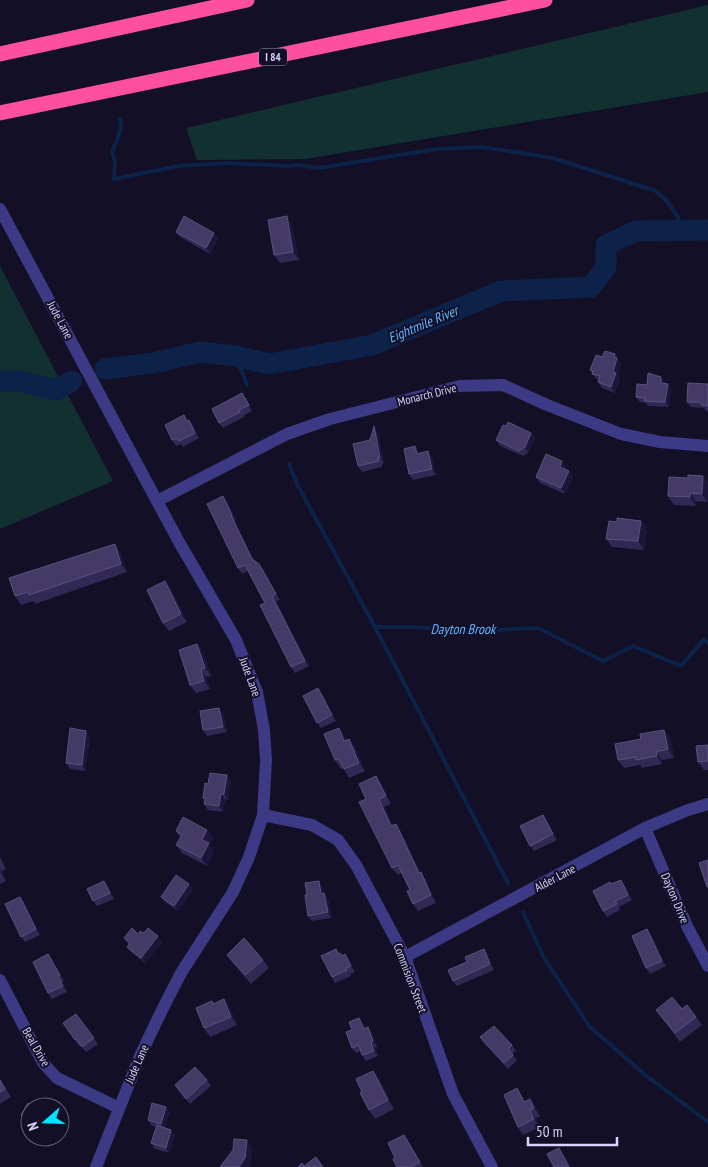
<svg xmlns="http://www.w3.org/2000/svg" width="708" height="1167" viewBox="0 0 708 1167" font-family="'PT Sans Narrow',sans-serif">
<style>
.green{fill:#12302f}
.lines{fill:none;stroke-linecap:round;stroke-linejoin:round}
.stream{stroke:#0c2248;stroke-width:4}
.river{stroke:#0c2248;stroke-width:21}
.minor{stroke:#3d3a85;stroke-width:12}
.tertiary{stroke:#3d3a85;stroke-width:12}
.motorway{stroke:#ff4fa3;stroke-width:15}
.wall{fill:#312854}
.shaded-wall{fill:#1d163a}
.building{fill:#433a66;stroke:#5a527e}
.labels{text-anchor:middle;stroke-width:4;stroke-linejoin:round;paint-order:stroke}
.shield{fill:#130f26;stroke:#9e99be;stroke-width:1}
.shield-label{font-size:11px;font-weight:bold;fill:#d9d4ff}
.street-label{font-size:12px;fill:#d9d4ff;stroke:#130f26}
.water-label{font-size:14px;font-style:italic;fill:#62b6ff;stroke:#130f26}
</style>
<rect width="100%" height="100%" fill="#130f26"/>
<g class="green">
<polygon points="708,5 708,92 305,159 197,160 186,128"/>
<polygon points="0,266 113,481 0,529"/>
</g>
<g class="lines">
<g class="stream">
<path d="M120 119C123 132 116 140 112 152L115 162 114 179 179 166 228 163 287 166 298 165 319 168 437 149 482 147 553 158 656 191 666 200 678 217V230"/>
<polyline points="236,356 247,385"/>
<polyline points="289,464 298,486 375,627 414,627 470,631 538,628 603,661 633,646 681,666 704,639 708,643"/>
<polyline points="375,627 508,883"/>
<polyline points="523,912 543,956 589,1026 644,1074 708,1122"/>
</g>
<g class="river">
<polyline points="105,369 153,363 200,352 236,356 269,364 372,345 501,291 591,287 606,267 606,245 636,231 708,230"/>
<polyline points="0,381 19,381 56,390 72,381"/>
</g>
<g class="minor">
<polyline points="157,501 287,434 330,419 460,386 503,385 547,405 621,434 660,442 708,446"/>
<polyline points="263,815 312,825 338,840 356,865 405,957 453,1094 492,1167"/>
<polyline points="645,828 687,926 708,966"/>
<polyline points="405,957 645,828 688,810 708,804"/>
<polyline points="0,980 43,1063 57,1078 119,1108"/>
</g>
<polyline class="tertiary" points="0,209 179,542 236,640 257,692 264,730 266,760 263,815 249,857 233,892 181,973 162,1010 140,1056 96,1167"/>
<g class="motorway">
<polyline points="0,54 247,0"/>
<polyline points="0,113 545,0"/>
</g>
</g>
<g class="wall">
<polygon points="292,225 299,260 280,263 274,255"/>
<polygon points="176,232 214,233 218,238 210,254 180,237"/>
<polygon points="615,354 621,364 618,375 620,378 615,393 602,388 598,382 598,380 596,379 590,370 602,357"/>
<polygon points="665,382 665,383 668,384 671,389 669,407 648,406 646,403 640,402 636,397 647,385"/>
<polygon points="708,384 708,411 706,411 704,408 691,407 687,402"/>
<polygon points="242,393 246,399 252,411 243,416 244,417 223,428 219,423"/>
<polygon points="188,420 189,420 193,425 199,438 183,447 181,444 176,446 172,440"/>
<polygon points="378,432 384,463 382,464 382,467 362,472 358,466"/>
<polygon points="531,433 535,438 528,453 523,456 500,446 496,440"/>
<polygon points="415,446 419,453 432,457 436,475 413,480 409,474"/>
<polygon points="566,467 565,469 573,476 565,494 540,483 536,477"/>
<polygon points="703,476 708,483 708,502 696,501 696,506 674,505 668,496 688,478"/>
<polygon points="227,502 236,520 235,521 239,530 254,560 259,564 263,569 280,600 276,601 309,666 295,673 291,667 265,603 248,571 242,574 238,568"/>
<polygon points="641,521 647,529 644,550 612,547 606,539"/>
<polygon points="120,552 127,572 35,604 33,601 21,605 15,596"/>
<polygon points="171,589 187,622 169,631 163,623"/>
<polygon points="197,644 203,652 211,676 206,677 210,689 196,693 190,685"/>
<polygon points="322,694 336,721 321,728 317,723"/>
<polygon points="223,713 227,732 207,736 203,730"/>
<polygon points="339,728 344,736 346,740 349,739 355,747 365,771 349,778 343,768 341,769 335,760"/>
<polygon points="664,730 670,738 674,758 662,760 662,764 642,768 640,765 624,768 618,760 641,739"/>
<polygon points="90,736 85,771 70,769 66,763"/>
<polygon points="708,745 708,770 704,770 698,762"/>
<polygon points="227,775 231,781 228,800 225,799 223,812 208,810 204,804 205,801 203,798 208,784"/>
<polygon points="381,784 391,804 384,807 392,825 396,824 401,831 420,873 426,880 436,903 418,911 413,904 410,890 402,873 398,875 392,868 366,799"/>
<polygon points="543,815 547,821 557,840 534,851 530,846"/>
<polygon points="207,830 213,838 209,844 214,851 207,866 182,853 176,845 180,838 176,831"/>
<polygon points="0,857 6,869 2,871 6,881 0,884"/>
<polygon points="319,881 322,886 324,893 328,899 331,918 312,921 308,916 307,895"/>
<polygon points="610,882 612,884 625,885 632,900 619,907 620,910 607,917 603,911"/>
<polygon points="189,884 193,889 178,911 165,902 161,897"/>
<polygon points="108,887 114,899 97,906 93,901"/>
<polygon points="20,897 24,902 40,935 25,942 21,937"/>
<polygon points="647,929 651,935 666,966 650,974 646,968"/>
<polygon points="138,934 162,942 145,963 131,952 127,947 129,945 124,938"/>
<polygon points="336,949 339,953 340,953 342,956 349,960 355,972 350,974 351,976 335,983 332,977"/>
<polygon points="484,949 488,955 494,970 457,986 453,981 467,962"/>
<polygon points="48,954 64,981 62,982 67,992 52,999 48,993"/>
<polygon points="227,955 263,960 269,968 251,984 233,963"/>
<polygon points="212,1001 214,1004 230,1008 237,1025 210,1037 204,1028"/>
<polygon points="682,1009 696,1017 702,1025 680,1042 656,1010"/>
<polygon points="76,1014 98,1044 86,1052 80,1045 79,1046 63,1023"/>
<polygon points="363,1023 365,1028 368,1027 372,1033 377,1047 375,1048 378,1056 366,1061 362,1055 361,1051 356,1053 352,1048 352,1030"/>
<polygon points="480,1037 512,1045 516,1051 512,1054 517,1060 508,1069 483,1042"/>
<polygon points="373,1071 379,1079 394,1109 375,1119 369,1110 362,1092"/>
<polygon points="0,1079 11,1097 0,1104"/>
<polygon points="207,1080 211,1086 190,1104 175,1085"/>
<polygon points="517,1088 525,1102 530,1099 536,1108 540,1116 536,1118 540,1127 523,1135 518,1127"/>
<polygon points="30,1107 30,1124 24,1120 21,1115"/>
<polygon points="170,1112 165,1128 171,1130 175,1135 169,1153 155,1149 151,1143 156,1127 152,1126 148,1120"/>
<polygon points="404,1135 407,1140 423,1167 397,1167"/>
</g>
<g class="shaded-wall">
<polygon points="287,216 292,225 299,260 293,252"/>
<polygon points="214,233 218,238 210,254 206,248"/>
<polygon points="615,354 621,364 618,375 620,378 615,393 611,387"/>
<polygon points="661,377 665,382 665,388 661,383"/>
<polygon points="668,384 671,389 669,407 665,402"/>
<polygon points="189,420 193,425 199,438 195,433"/>
<polygon points="374,426 378,432 384,463 380,458"/>
<polygon points="531,433 535,438 528,453 525,447"/>
<polygon points="415,446 419,452 420,459 417,454"/>
<polygon points="428,451 432,457 436,475 432,469"/>
<polygon points="562,461 566,467 564,472 560,467"/>
<polygon points="569,471 573,476 565,494 561,488"/>
<polygon points="703,476 708,483 708,502 702,494"/>
<polygon points="690,493 696,501 696,506 690,497"/>
<polygon points="223,496 227,502 236,520 232,515"/>
<polygon points="231,515 235,521 256,564 252,559"/>
<polygon points="641,521 647,529 644,550 638,541"/>
<polygon points="115,544 120,552 127,572 121,564"/>
<polygon points="259,564 263,569 280,600 276,594"/>
<polygon points="165,581 171,589 187,622 181,614"/>
<polygon points="272,596 276,601 309,666 305,661"/>
<polygon points="197,644 203,652 211,676 205,668"/>
<polygon points="201,669 206,677 210,689 204,681"/>
<polygon points="318,688 322,694 336,721 332,715"/>
<polygon points="219,708 223,713 227,732 223,727"/>
<polygon points="339,728 344,736 350,749 344,741"/>
<polygon points="664,730 670,738 674,758 668,749"/>
<polygon points="86,731 90,736 85,771 82,765"/>
<polygon points="349,739 355,747 365,771 359,763"/>
<polygon points="656,752 662,760 662,764 657,756"/>
<polygon points="227,775 231,781 228,800 224,794"/>
<polygon points="376,776 381,784 391,804 386,796"/>
<polygon points="221,794 225,799 223,812 219,806"/>
<polygon points="379,799 384,807 396,833 391,826"/>
<polygon points="543,815 547,821 557,840 553,834"/>
<polygon points="396,824 401,831 424,881 419,873"/>
<polygon points="207,830 213,838 209,844 214,851 207,866 201,858 202,840"/>
<polygon points="0,869 2,871 6,881 2,875"/>
<polygon points="421,872 426,880 436,903 431,895"/>
<polygon points="621,880 625,885 632,900 628,895"/>
<polygon points="104,881 108,887 114,899 110,893"/>
<polygon points="319,881 322,886 325,899 321,894"/>
<polygon points="189,884 193,889 178,911 174,906"/>
<polygon points="324,893 328,899 331,918 328,912"/>
<polygon points="20,897 24,902 40,935 36,929"/>
<polygon points="647,929 651,935 666,966 662,961"/>
<polygon points="158,936 162,942 145,963 141,958"/>
<polygon points="484,949 488,955 494,970 490,964"/>
<polygon points="345,954 349,960 355,972 351,966"/>
<polygon points="58,976 62,982 67,992 63,986"/>
<polygon points="224,999 230,1008 237,1025 231,1017"/>
<polygon points="359,1018 363,1023 368,1034 364,1029"/>
<polygon points="368,1027 372,1033 377,1047 373,1041"/>
<polygon points="371,1042 375,1048 378,1056 374,1051"/>
<polygon points="373,1071 379,1079 394,1109 388,1100"/>
<polygon points="517,1088 523,1097 530,1111 524,1102"/>
<polygon points="530,1099 536,1108 540,1116 534,1108"/>
<polygon points="166,1107 170,1112 165,1130 161,1124"/>
<polygon points="530,1110 536,1118 540,1127 534,1119"/>
<polygon points="171,1130 175,1135 169,1153 166,1148"/>
<polygon points="247,1140 252,1148 251,1166 250,1167 239,1167"/>
<polygon points="559,1148 565,1156 571,1167 569,1167"/>
</g>
<g class="building">
<polygon points="184,216 214,233 206,248 176,232"/>
<polygon points="287,216 293,252 274,255 268,220"/>
<polygon points="605,351 615,354 614,357 617,358 613,372 616,373 611,387 598,382 600,376 592,374 593,371 590,370 596,355 602,357"/>
<polygon points="648,373 661,377 661,383 668,384 665,402 644,401 645,398 636,397 637,384 647,385"/>
<polygon points="688,383 708,384 708,406 702,405 700,402 687,402"/>
<polygon points="242,393 249,405 239,410 240,412 219,423 212,409"/>
<polygon points="184,415 187,421 189,420 195,433 179,441 177,438 172,440 165,425"/>
<polygon points="508,422 531,433 525,447 519,451 496,440 503,425 506,426"/>
<polygon points="374,426 380,458 378,458 379,461 358,466 353,444 370,440"/>
<polygon points="415,446 417,454 428,451 432,469 409,474 404,449"/>
<polygon points="546,454 562,461 560,467 569,471 561,488 536,477"/>
<polygon points="688,475 703,476 702,494 690,493 690,497 668,496 669,477 688,478"/>
<polygon points="223,496 232,515 231,515 235,524 252,559 259,564 276,594 272,596 305,661 291,667 260,605 265,603 245,565 238,568 207,504"/>
<polygon points="617,518 641,521 638,541 606,539 609,521 617,522"/>
<polygon points="115,544 121,564 29,595 28,592 15,596 9,578"/>
<polygon points="165,581 181,614 163,623 147,590"/>
<polygon points="197,644 205,668 201,669 204,681 190,685 179,650"/>
<polygon points="318,688 332,715 317,723 303,696"/>
<polygon points="219,708 223,727 203,730 200,711"/>
<polygon points="70,728 86,731 82,765 66,763"/>
<polygon points="339,728 344,741 349,739 359,763 344,769 339,759 335,760 324,734"/>
<polygon points="664,730 668,749 656,752 657,756 636,760 636,757 618,760 615,744 641,739 640,734"/>
<polygon points="708,745 708,761 698,762 696,746"/>
<polygon points="210,773 227,775 224,794 221,794 219,806 204,804 205,799 203,798 205,783 208,784"/>
<polygon points="376,776 386,796 379,799 391,826 396,824 419,873 421,872 431,895 413,904 407,891 410,890 398,865 392,868 359,802 366,799 359,784"/>
<polygon points="543,815 553,834 530,846 520,826"/>
<polygon points="183,817 207,830 202,840 209,843 201,858 176,845 182,835 176,831"/>
<polygon points="708,860 708,887 707,887 699,863"/>
<polygon points="176,875 189,884 174,906 161,897"/>
<polygon points="621,880 628,895 615,901 617,904 603,911 593,891 610,882 611,884"/>
<polygon points="104,881 110,893 93,901 87,889"/>
<polygon points="319,881 321,894 324,893 328,912 308,916 305,895 307,895 305,883"/>
<polygon points="20,897 36,929 21,937 5,904"/>
<polygon points="132,928 138,934 140,931 144,933 148,928 158,936 141,958 127,947 130,943 124,938"/>
<polygon points="647,929 662,961 646,968 632,936"/>
<polygon points="244,938 263,960 245,975 227,955"/>
<polygon points="336,949 338,954 340,953 342,956 345,954 351,966 346,968 347,970 332,977 321,956"/>
<polygon points="484,949 490,964 453,981 448,970 467,962 465,957"/>
<polygon points="48,954 60,975 58,976 63,986 48,993 33,962"/>
<polygon points="672,997 682,1009 687,1005 696,1017 675,1033 656,1010"/>
<polygon points="224,999 231,1017 204,1028 196,1008 212,1001 213,1004"/>
<polygon points="76,1014 94,1038 82,1047 76,1039 75,1040 63,1023"/>
<polygon points="359,1018 364,1029 368,1027 373,1041 371,1042 374,1051 362,1055 359,1045 352,1048 346,1032 352,1030 349,1022"/>
<polygon points="494,1026 512,1045 508,1049 513,1055 504,1063 480,1037"/>
<polygon points="195,1067 207,1080 186,1099 175,1085"/>
<polygon points="373,1071 388,1100 369,1110 360,1093 362,1092 356,1079"/>
<polygon points="0,1080 5,1089 0,1092"/>
<polygon points="517,1088 524,1102 530,1099 534,1108 530,1110 534,1119 518,1127 504,1095"/>
<polygon points="28,1103 35,1107 30,1107 30,1121 21,1115"/>
<polygon points="152,1103 166,1107 161,1124 148,1120"/>
<polygon points="157,1125 171,1130 166,1148 151,1143"/>
<polygon points="404,1135 420,1162 410,1167 397,1167 393,1159 395,1158 388,1143"/>
<polygon points="234,1139 247,1140 245,1158 239,1167 220,1167 233,1150"/>
<polygon points="559,1148 569,1167 554,1167 547,1154"/>
<polygon points="316,1157 323,1167 298,1167 302,1163 304,1166"/>
</g>
<g class="labels">
<rect class="shield" x="259" y="48.5" width="28" height="17" rx="4"/>
<g class="shield-label">
<text x="273" y="61">I 84</text>
</g>
<g class="street-label">
<text transform="translate(60 320) rotate(62)" y="4">Jude Lane</text>
<text transform="translate(427 395) rotate(-14)" y="4">Monarch Drive</text>
<text transform="translate(250 677) rotate(70)" y="4">Jude Lane</text>
<text transform="translate(555 878) rotate(-28)" y="4">Alder Lane</text>
<text transform="translate(675 898) rotate(67)" y="4">Dayton Drive</text>
<text transform="translate(410 978) rotate(69)" y="4">Commision Street</text>
<text transform="translate(36 1047) rotate(60)" y="4">Beal Drive</text>
<text transform="translate(137 1064) rotate(-66)" y="4">Jude Lane</text>
</g>
<g class="water-label">
<text transform="translate(423 324) rotate(-23)" y="5">Eightmile River</text>
<text x="463" y="634">Dayton Brook</text>
</g>
</g>
<g transform="translate(45 1122) rotate(250)"><circle r="24" fill="#130f26" stroke="#625e7d"/>
<path d="M0-4L9 19L0 12L-9 19Z" fill="#00e5ff"/>
<text y="-8" font-size="14" font-weight="bold" text-anchor="middle" fill="#d9d4ff">N</text>
</g>
<path d="M528 1137v8h89v-8" fill="none" stroke="#d9d4ff" stroke-width="2.5"/>
<text x="536" y="1137" font-size="15" fill="#d9d4ff" stroke="#130f26" stroke-width="4" paint-order="stroke">50 m</text>
</svg>
